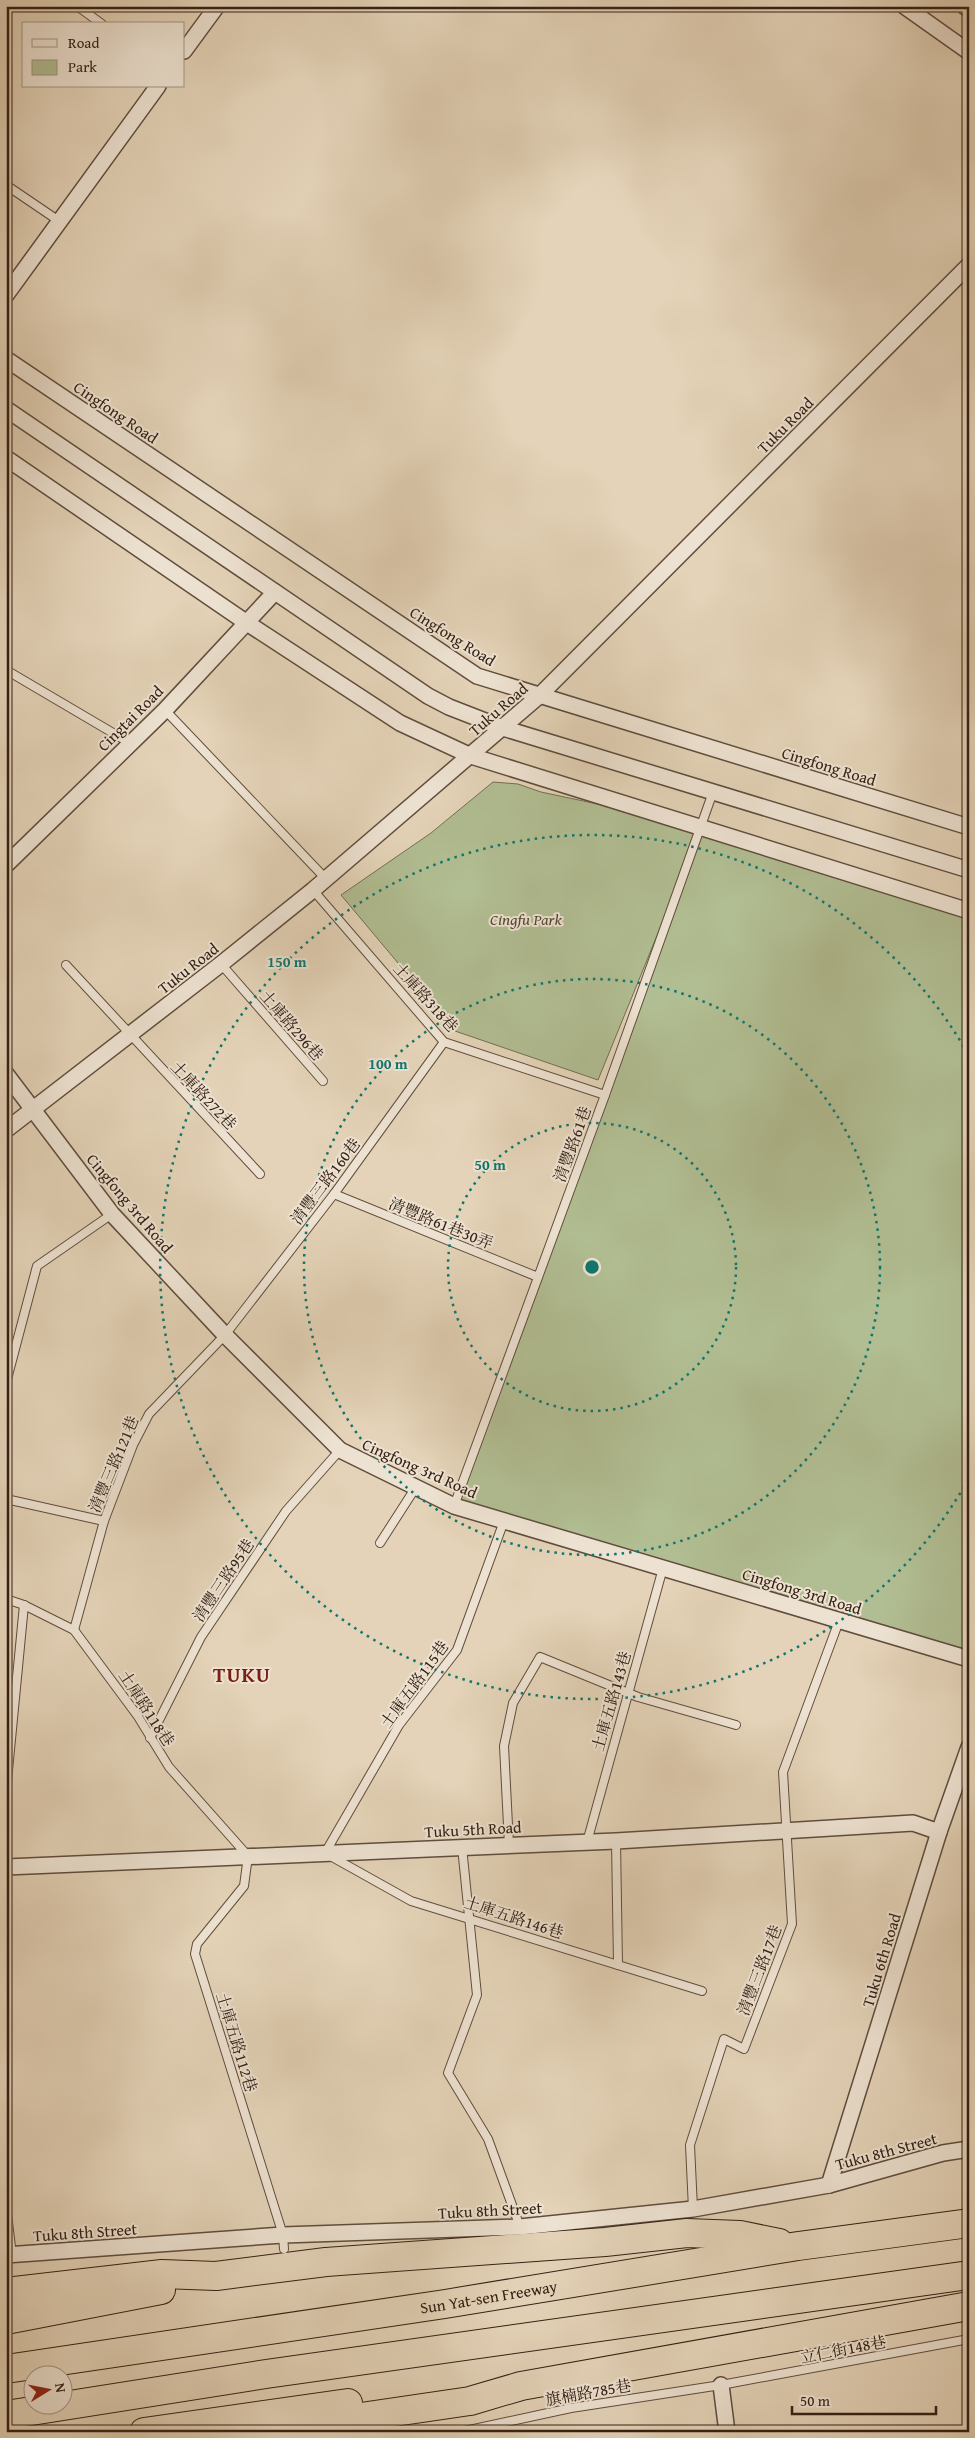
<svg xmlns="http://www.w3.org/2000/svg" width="975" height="2438" viewBox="0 0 975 2438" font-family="'Gentium Book Plus','Noto Serif TC',serif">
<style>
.green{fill:#b1bd92;stroke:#726e53}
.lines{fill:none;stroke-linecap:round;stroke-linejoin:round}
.service-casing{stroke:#604d3d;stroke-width:10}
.minor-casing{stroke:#604d3d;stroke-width:18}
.motorway-casing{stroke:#342014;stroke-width:30}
.service{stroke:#ede2d1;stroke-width:8}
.minor{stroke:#ede2d1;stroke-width:15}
.motorway{stroke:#e4d3b8;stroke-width:28}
.ring{fill:none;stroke:#0f766e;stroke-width:2.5;stroke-dasharray:2.5 5}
.labels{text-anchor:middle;stroke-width:4;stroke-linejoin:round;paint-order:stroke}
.street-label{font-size:16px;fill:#342014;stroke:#ede2d1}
.park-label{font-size:16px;font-style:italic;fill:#534734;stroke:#ede2d1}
.district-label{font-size:21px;font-weight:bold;letter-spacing:1px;fill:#7a1f14;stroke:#ede2d1}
.centre{fill:#0f766e;stroke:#ede2d1;stroke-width:2.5}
.ring-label{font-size:15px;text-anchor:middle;font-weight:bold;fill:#0f766e;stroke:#ede2d1;stroke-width:4;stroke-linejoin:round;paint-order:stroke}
</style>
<rect width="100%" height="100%" fill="#e4d3b8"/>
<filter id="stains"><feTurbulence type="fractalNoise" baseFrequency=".004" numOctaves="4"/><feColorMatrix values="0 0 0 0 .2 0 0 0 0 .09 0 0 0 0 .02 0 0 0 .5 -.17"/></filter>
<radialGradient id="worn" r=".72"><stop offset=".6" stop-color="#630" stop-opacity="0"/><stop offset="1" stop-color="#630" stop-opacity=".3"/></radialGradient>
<polygon class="green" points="493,782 518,784 541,792 701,826 969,917 969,1651 454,1506 694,845 598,1080 455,1031 341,895 431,833"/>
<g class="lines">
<g class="service-casing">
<g id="service">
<polyline points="77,6 102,24"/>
<polyline points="6,185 59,221"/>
<polyline points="6,670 130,743"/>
<polyline points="165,710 326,879"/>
<polyline points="313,890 444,1042 605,1095"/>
<polyline points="221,964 323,1081"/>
<polyline points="66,965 260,1174"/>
<polyline points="334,1194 538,1277"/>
<polyline points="6,1383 37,1266 112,1214"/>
<polyline points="6,1499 104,1521"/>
<polyline points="454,1506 605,1095 713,792"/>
<polyline points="504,1521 457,1650 399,1725 325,1853 411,1901 702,1991"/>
<polyline points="380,1543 416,1487"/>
<polyline points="6,1599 24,1605 74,1630 137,1715 169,1767 248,1856 244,1886 197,1944 195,1954 283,2235 284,2249"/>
<polyline points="74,1630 104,1521 133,1445 149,1414 225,1335 334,1194 444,1042"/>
<polyline points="150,1738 201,1637 286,1511 340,1450"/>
<polyline points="6,1791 24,1605"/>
<polyline points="616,1841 618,1965"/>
<polyline points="587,1842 663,1568"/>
<polyline points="509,1845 504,1746 513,1703 540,1657 638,1697 736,1725"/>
<polyline points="462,1847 477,1995 448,2073 488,2139 520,2227"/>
<polyline points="6,2206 12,2255"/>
<polyline points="693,2209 690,2145 724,2039 744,2049 792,1924 783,1772 839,1621"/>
<polyline points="460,2432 571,2408 721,2385 969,2339"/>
</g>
</g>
<g class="minor-casing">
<g id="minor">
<polyline points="904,6 969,52"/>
<polyline points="964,6 969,9"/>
<polyline points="184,51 217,6"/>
<polyline points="6,295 158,86"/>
<polyline points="6,359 477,676 969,827"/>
<polyline points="6,409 428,696 449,707 503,728 969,870"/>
<polyline points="6,458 247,623 400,723 471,756 969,911"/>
<polyline points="6,865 165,710 275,592"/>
<polyline points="6,1074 112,1214 225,1335 340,1450 454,1506 969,1659"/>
<polyline points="6,1130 221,964 313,890 539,696 969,265"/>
<polyline points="6,1867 616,1841 913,1823 939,1832"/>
<polyline points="829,2185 939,1832 969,1747"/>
<polyline points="6,2255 283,2235 520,2227 693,2209 829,2185 943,2153 969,2149"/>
<polyline points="721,2385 727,2432"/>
</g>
</g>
<g class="motorway-casing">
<g id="motorway">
<polyline points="6,2292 162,2274 216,2276 326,2262 605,2242 687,2233 740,2235 779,2243"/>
<polyline points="6,2320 161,2290"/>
<path id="s1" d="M6 2369 445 2304 798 2246 969 2223"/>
<polyline points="6,2415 266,2374 969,2275"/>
<polyline points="144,2432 348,2403"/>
<polyline points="289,2432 354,2418 470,2401 521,2386 969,2306"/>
</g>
</g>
<use href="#service" class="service"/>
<use href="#minor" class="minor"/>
<use href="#motorway" class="motorway"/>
</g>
<g class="ring">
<circle cx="592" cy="1267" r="144"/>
<circle cx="592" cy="1267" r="288"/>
<path d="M968 1480A432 432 0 1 1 968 1054"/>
</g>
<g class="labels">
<g class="street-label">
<text transform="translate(116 412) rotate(34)" y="6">Cingfong Road</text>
<text transform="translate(785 425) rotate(-45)" y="6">Tuku Road</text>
<text transform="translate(453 636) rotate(32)" y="6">Cingfong Road</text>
<text transform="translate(498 709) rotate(-41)" y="6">Tuku Road</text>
<text transform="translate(130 718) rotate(-45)" y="6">Cingtai Road</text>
<text transform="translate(829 766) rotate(17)" y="6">Cingfong Road</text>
<text transform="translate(188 968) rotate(-38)" y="6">Tuku Road</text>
<text transform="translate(426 997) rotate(48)" y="6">土庫路318巷</text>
<text transform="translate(292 1025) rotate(49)" y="6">土庫路296巷</text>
<text transform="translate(204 1095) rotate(47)" y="6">土庫路272巷</text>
<text transform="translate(572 1144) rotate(-70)" y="6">清豐路61巷</text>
<text transform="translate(325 1181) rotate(-53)" y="6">清豐三路160巷</text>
<text transform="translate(130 1203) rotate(50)" y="6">Cingfong 3rd Road</text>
<text transform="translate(441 1223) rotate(22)" y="6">清豐路61巷30弄</text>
<text transform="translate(113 1464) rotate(-67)" y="6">清豐三路121巷</text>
<text transform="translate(420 1468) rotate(24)" y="6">Cingfong 3rd Road</text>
<text transform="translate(223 1580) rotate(-56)" y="6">清豐三路95巷</text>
<text transform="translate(802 1591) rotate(17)" y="6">Cingfong 3rd Road</text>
<text transform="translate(414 1684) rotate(-54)" y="6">土庫五路115巷</text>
<text transform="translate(611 1701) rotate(-74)" y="6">土庫五路143巷</text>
<text transform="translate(147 1708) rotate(57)" y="6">土庫路118巷</text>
<text transform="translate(473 1829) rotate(-3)" y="6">Tuku 5th Road</text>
<text transform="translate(514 1917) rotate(18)" y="6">土庫五路146巷</text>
<text transform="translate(881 1960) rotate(-73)" y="6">Tuku 6th Road</text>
<text transform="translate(759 1970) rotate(-69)" y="6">清豐三路17巷</text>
<text transform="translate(237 2042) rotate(73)" y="6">土庫五路112巷</text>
<text transform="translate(886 2151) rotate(-15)" y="6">Tuku 8th Street</text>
<text transform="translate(490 2210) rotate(-3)" y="6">Tuku 8th Street</text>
<text transform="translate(85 2232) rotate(-4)" y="6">Tuku 8th Street</text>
<text dy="6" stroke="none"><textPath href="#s1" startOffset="488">Sun Yat-sen Freeway</textPath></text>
<text transform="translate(843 2349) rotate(-11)" y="6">立仁街148巷</text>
<text transform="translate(588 2392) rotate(-10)" y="6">旗楠路785巷</text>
</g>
<g class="park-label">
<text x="526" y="925">Cingfu Park</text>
</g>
<g class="district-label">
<text x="242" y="1682">TUKU</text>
</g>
</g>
<circle cx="592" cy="1267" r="8" class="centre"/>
<g class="ring-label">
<text x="287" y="967">150 m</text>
<text x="388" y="1069">100 m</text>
<text x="490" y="1170">50 m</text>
</g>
<rect width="975" height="2438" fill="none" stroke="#e4d3b8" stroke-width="25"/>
<rect x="8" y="8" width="960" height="2423" fill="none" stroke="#342014" stroke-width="2.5"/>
<rect x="12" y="12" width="950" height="2413" fill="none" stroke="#342014"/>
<rect x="22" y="22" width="162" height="65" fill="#ede2d1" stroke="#a39485"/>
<rect x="32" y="39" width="25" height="8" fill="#ede2d1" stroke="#a39485"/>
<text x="68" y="48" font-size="15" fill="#342014">Road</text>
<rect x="32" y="60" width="25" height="15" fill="#b1bd92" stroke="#a39485"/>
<text x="68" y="72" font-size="15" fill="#342014">Park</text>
<g transform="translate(48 2390) rotate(80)"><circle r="24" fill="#ede2d1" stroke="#a39485"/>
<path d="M0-4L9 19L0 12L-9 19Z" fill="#8f2418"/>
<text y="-8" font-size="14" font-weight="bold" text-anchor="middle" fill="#342014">N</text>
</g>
<path d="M792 2406v8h144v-8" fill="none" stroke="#342014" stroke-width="2.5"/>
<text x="800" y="2406" font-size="15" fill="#342014" stroke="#ede2d1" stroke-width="4" paint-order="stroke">50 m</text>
<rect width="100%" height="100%" filter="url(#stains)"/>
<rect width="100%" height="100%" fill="url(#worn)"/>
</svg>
